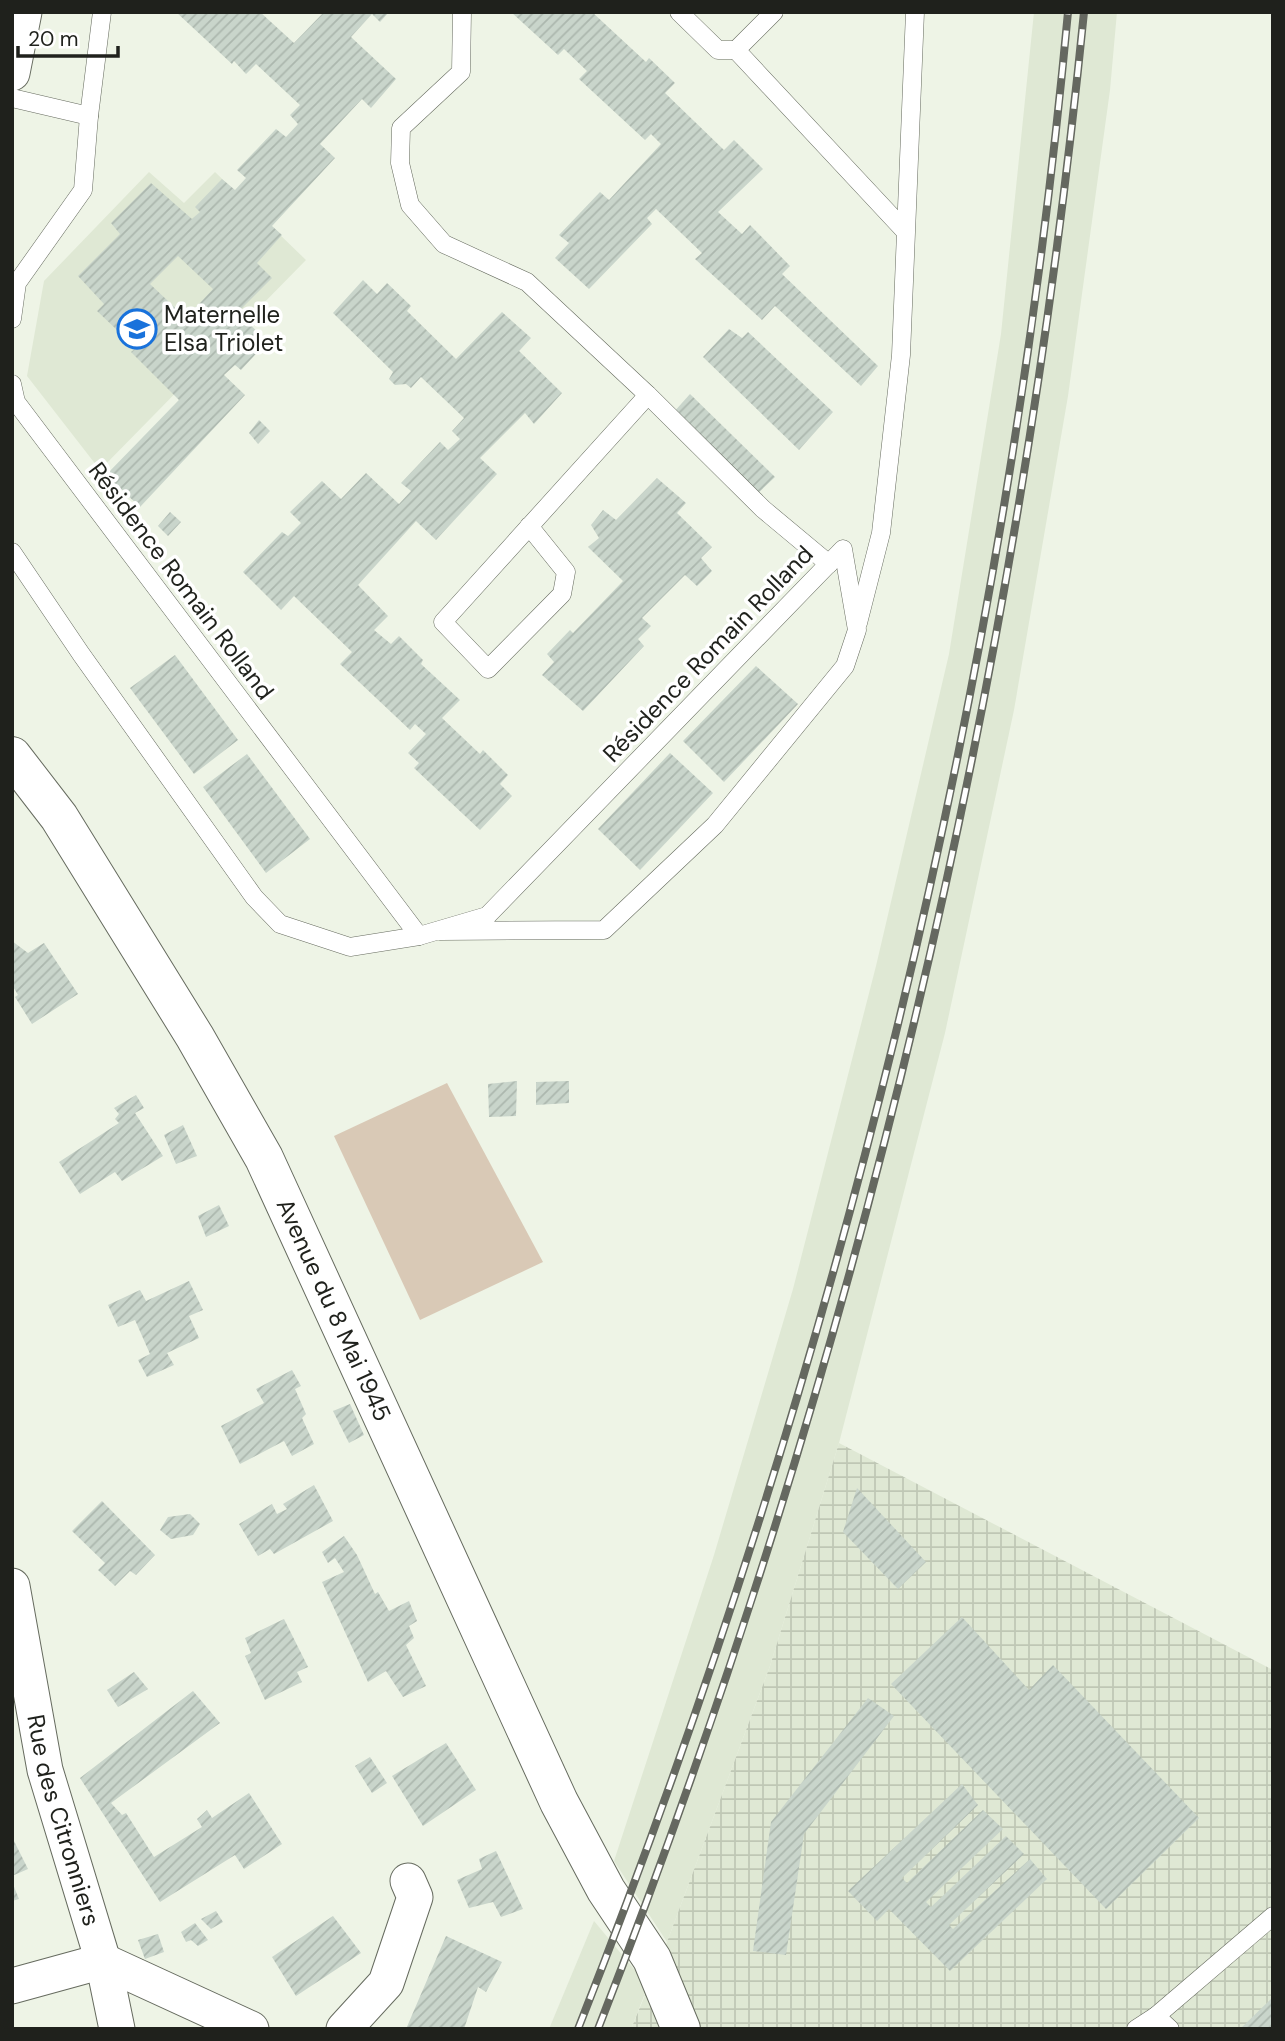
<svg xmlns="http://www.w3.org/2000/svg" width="1285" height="2041" viewBox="0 0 1285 2041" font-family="'DM Sans',sans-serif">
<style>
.built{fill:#dfe8d4}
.industrial{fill:url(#industrial-grid)}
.pitch{fill:#d9c9b6}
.building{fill:url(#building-hatch);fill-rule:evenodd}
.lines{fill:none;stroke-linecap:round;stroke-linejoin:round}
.lane-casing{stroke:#666b5f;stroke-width:19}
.street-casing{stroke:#666b5f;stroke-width:37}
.secondary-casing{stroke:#666b5f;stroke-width:40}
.lane{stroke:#fff;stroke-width:18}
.street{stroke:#fff;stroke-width:35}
.secondary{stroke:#fff;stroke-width:38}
.rail-casing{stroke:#656860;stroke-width:8}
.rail{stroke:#fff;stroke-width:5;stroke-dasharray:16;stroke-linecap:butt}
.labels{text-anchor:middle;stroke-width:7;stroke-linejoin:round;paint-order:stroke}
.poi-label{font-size:24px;fill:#1f211c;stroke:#fff;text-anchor:start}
.street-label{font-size:24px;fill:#1f211c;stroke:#fff}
</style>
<defs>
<pattern id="industrial-grid" width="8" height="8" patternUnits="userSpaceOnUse" patternTransform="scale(1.75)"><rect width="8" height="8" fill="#dfe8d4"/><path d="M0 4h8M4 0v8" fill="none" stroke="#bfc7b5"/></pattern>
<pattern id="building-hatch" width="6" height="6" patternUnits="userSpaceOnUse" patternTransform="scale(1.75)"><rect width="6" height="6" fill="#c9d5cb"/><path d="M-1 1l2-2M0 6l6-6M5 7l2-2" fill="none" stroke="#acb7ae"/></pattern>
</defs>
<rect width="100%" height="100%" fill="#eef4e6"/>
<g class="built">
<polygon points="1034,12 1117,12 1110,90 1068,396 1014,710 945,1033 839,1443 770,1666 667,1942 614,1861 714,1555 793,1289 876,966 949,654 1001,334"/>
<polygon points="149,172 184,203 215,172 306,260 100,470 27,376 44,281"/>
<polygon points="594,1921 648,1986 631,2029 549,2029"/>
</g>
<polygon class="industrial" points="839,1443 1273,1670 1273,2029 631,2029 667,1942 770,1666"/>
<polygon class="pitch" points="447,1083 543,1262 420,1320 334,1136"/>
<g class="building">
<path d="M176 12H260L294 43 324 12H389L380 22 372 14 351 37 396 79 371 108 362 99 320 144 335 158 272 226 282 235 257 263 272 278 238 312 267 342 241 370 235 365 224 375 245 395 140 507 106 475 179 400 131 352 136 348 97 311 104 304 78 276 120 234 111 223 151 183 192 219 200 212 195 207 222 179 235 190 246 178 237 170 276 129 286 137 298 124 290 115 300 105 256 64 246 74 234 61 232 64ZM178 256 213 289 186 318 150 284Z"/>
<polygon points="511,12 592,12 646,62 649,58 675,83 665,93 724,150 734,140 763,169 718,212 742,234 750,225 790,266 782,274 878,366 861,386 775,306 762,320 695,259 702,253 656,209 647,218 652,224 589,289 555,258 569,243 559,235 600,192 609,200 661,144 651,134 645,140 579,79 587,71 564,49 558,55"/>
<polygon points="363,280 377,294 387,283 411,306 407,311 456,359 502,312 531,338 519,351 562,393 534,424 525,413 480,458 497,474 436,540 416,521 358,585 388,616 374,630 391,644 399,636 423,660 421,664 460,700 442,718 480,754 483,750 508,775 500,784 512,796 480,830 414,768 419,763 408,753 426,734 415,724 410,730 340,664 352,652 294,596 281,610 243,572 282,532 288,536 301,523 290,512 322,481 341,499 366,473 399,504 411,491 401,483 440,442 448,450 460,439 452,431 464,418 421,377 411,388 406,384 395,385 389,379 393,372 333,313"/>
<polygon points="729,329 742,338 748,332 833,412 799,450 703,357"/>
<polygon points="690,394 775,477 755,496 673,413"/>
<polygon points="259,420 270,431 258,444 249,433"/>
<polygon points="657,478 686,503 677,513 712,547 701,558 712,571 697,586 685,575 642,618 651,626 638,639 644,646 583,711 542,675 554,662 547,654 570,630 573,633 623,581 588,547 599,538 591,525 603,510 616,520"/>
<polygon points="170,512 181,522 168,536 158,526"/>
<polygon points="175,655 238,740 194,774 130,688"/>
<polygon points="756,666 798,704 724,782 683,741"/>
<polygon points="670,753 713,793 640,870 598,829"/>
<polygon points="247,754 310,839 266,873 203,787"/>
<polygon points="12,941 28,953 44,943 78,994 32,1024 15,997 18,995 12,985"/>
<polygon points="517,1081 516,1116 489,1117 488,1084"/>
<polygon points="569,1081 569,1103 536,1105 536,1082"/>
<polygon points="136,1095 144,1108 135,1113 163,1156 122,1181 115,1172 80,1194 59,1162 119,1123 115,1119 119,1114 114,1108"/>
<polygon points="183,1125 197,1156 176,1164 164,1135"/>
<polygon points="219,1205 229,1226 206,1237 198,1216"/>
<polygon points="189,1281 203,1310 189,1316 199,1338 167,1353 174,1365 147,1377 138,1360 150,1354 135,1320 118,1327 108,1305 140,1290 146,1301"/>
<polygon points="292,1370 301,1386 295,1389 306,1414 302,1418 314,1444 292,1456 284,1441 240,1464 221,1426 264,1403 256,1389"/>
<polygon points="350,1404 364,1435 349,1443 333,1411"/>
<polygon points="314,1485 333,1521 274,1554 270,1549 258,1556 239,1524 272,1504 277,1514 287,1509 283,1504"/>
<polygon points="857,1488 926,1562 898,1589 843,1532"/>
<polygon points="102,1501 155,1555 136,1575 130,1571 115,1586 98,1570 105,1563 72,1531"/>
<polygon points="190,1514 200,1524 193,1535 171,1539 160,1530 168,1517"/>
<polygon points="344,1536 357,1555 375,1594 378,1592 389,1611 409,1601 417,1621 409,1626 414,1638 406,1645 426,1686 403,1697 386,1671 368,1682 322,1582 344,1572 335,1558 328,1563 322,1552"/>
<polygon points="962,1617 1029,1690 1053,1665 1199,1818 1106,1909 891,1684"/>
<polygon points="284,1619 308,1667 297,1672 302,1682 265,1700 245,1656 251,1653 245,1638"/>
<polygon points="134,1672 148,1689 118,1707 107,1690"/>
<polygon points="193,1691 220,1723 111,1803 122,1815 126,1813 154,1857 202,1827 197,1819 207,1810 212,1818 249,1793 282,1844 244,1869 235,1855 160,1902 80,1778"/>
<polygon points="868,1698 894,1716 804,1834 786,1955 753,1951 771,1822"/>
<polygon points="446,1743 476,1790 423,1826 392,1776"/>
<polygon points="370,1757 387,1783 372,1793 355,1766"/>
<polygon points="962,1784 978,1805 902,1878 907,1883 983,1810 1003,1829 926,1902 931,1907 1006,1836 1024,1854 949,1925 953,1929 1030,1859 1047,1879 950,1971 889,1909 877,1921 848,1891"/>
<polygon points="12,1837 28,1869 12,1876"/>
<polygon points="496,1851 523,1909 501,1917 493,1902 469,1908 457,1880 482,1869 479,1859"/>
<polygon points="12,1882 19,1899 12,1901"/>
<polygon points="216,1911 223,1922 211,1929 201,1919"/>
<polygon points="333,1916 361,1953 296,1996 272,1957"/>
<polygon points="195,1923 208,1940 198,1946 191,1940 186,1942 181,1932"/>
<polygon points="158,1934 164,1952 145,1959 138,1940"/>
<polygon points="446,1936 502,1962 486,1992 478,1987 464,2029 406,2029"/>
<polygon points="1273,1997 1273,2029 1240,2029"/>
</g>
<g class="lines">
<g class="lane-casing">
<g id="lane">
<polyline points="462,12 461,72 401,128 400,163 410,205 444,244 527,282 648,395 763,509 829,564"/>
<polyline points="679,12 718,50 736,50"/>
<polyline points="774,12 736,50 905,231"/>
<polyline points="12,98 89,116 102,12"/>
<polyline points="12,319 17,283 83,190 89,116"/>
<polyline points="12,384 16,402 419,936"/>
<polyline points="529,526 566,572 562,594 488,669 443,622 648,395"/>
<polyline points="12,552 81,654 254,897 280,924 350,947 419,936 487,916 843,549 857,630 845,666 715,825 604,930 440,931"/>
<polyline points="858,623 881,533 901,355 915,12"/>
<polyline points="1156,2016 1170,2029"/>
<polyline points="1136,2029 1156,2016 1273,1916"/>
</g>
</g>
<g class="street-casing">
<g id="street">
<polyline points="12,73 24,12"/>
<path id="s1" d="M12 1586 45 1770 103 1961 117 2029"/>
<polyline points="103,1961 251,2029"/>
<polyline points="12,1986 103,1961"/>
<polyline points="344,2029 386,1983 415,1897 408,1881"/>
</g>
</g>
<g class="secondary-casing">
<g id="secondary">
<path id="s2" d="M12 756 59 817 195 1037 264 1158 559 1802 606 1890 652 1959 681 2029"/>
</g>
</g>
<use href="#lane" class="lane"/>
<use href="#street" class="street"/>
<use href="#secondary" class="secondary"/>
<g class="rail-casing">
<g id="rail">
<path d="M578 2029C833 1385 1004 702 1068 12"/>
<path d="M598 2029C852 1380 1015 706 1084 12"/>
</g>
</g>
<use href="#rail" class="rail"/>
</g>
<defs>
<g id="school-ring" transform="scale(2.0125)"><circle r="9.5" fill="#fff" stroke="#1972db" stroke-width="1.5"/><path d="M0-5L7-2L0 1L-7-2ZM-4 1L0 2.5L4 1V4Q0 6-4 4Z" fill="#1972db"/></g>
</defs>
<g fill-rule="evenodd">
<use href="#school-ring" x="137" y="329"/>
</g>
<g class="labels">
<g class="poi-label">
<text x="164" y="323">Maternelle<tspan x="164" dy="28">Elsa Triolet</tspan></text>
</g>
<g class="street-label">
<text transform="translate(181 581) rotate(53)" y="8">Résidence Romain Rolland</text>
<text transform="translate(708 654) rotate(-46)" y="8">Résidence Romain Rolland</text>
<text dy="8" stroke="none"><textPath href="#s2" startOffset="642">Avenue du 8 Mai 1945</textPath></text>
<text dy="8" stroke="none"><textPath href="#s1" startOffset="240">Rue des Citronniers</textPath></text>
</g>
</g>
<rect width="1285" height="2041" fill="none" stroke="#1f211c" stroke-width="28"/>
<path d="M18 46v10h100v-10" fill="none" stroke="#1f211c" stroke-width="3.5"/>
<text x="28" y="46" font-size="21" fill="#1f211c" stroke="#ffffff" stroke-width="5" paint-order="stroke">20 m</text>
</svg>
